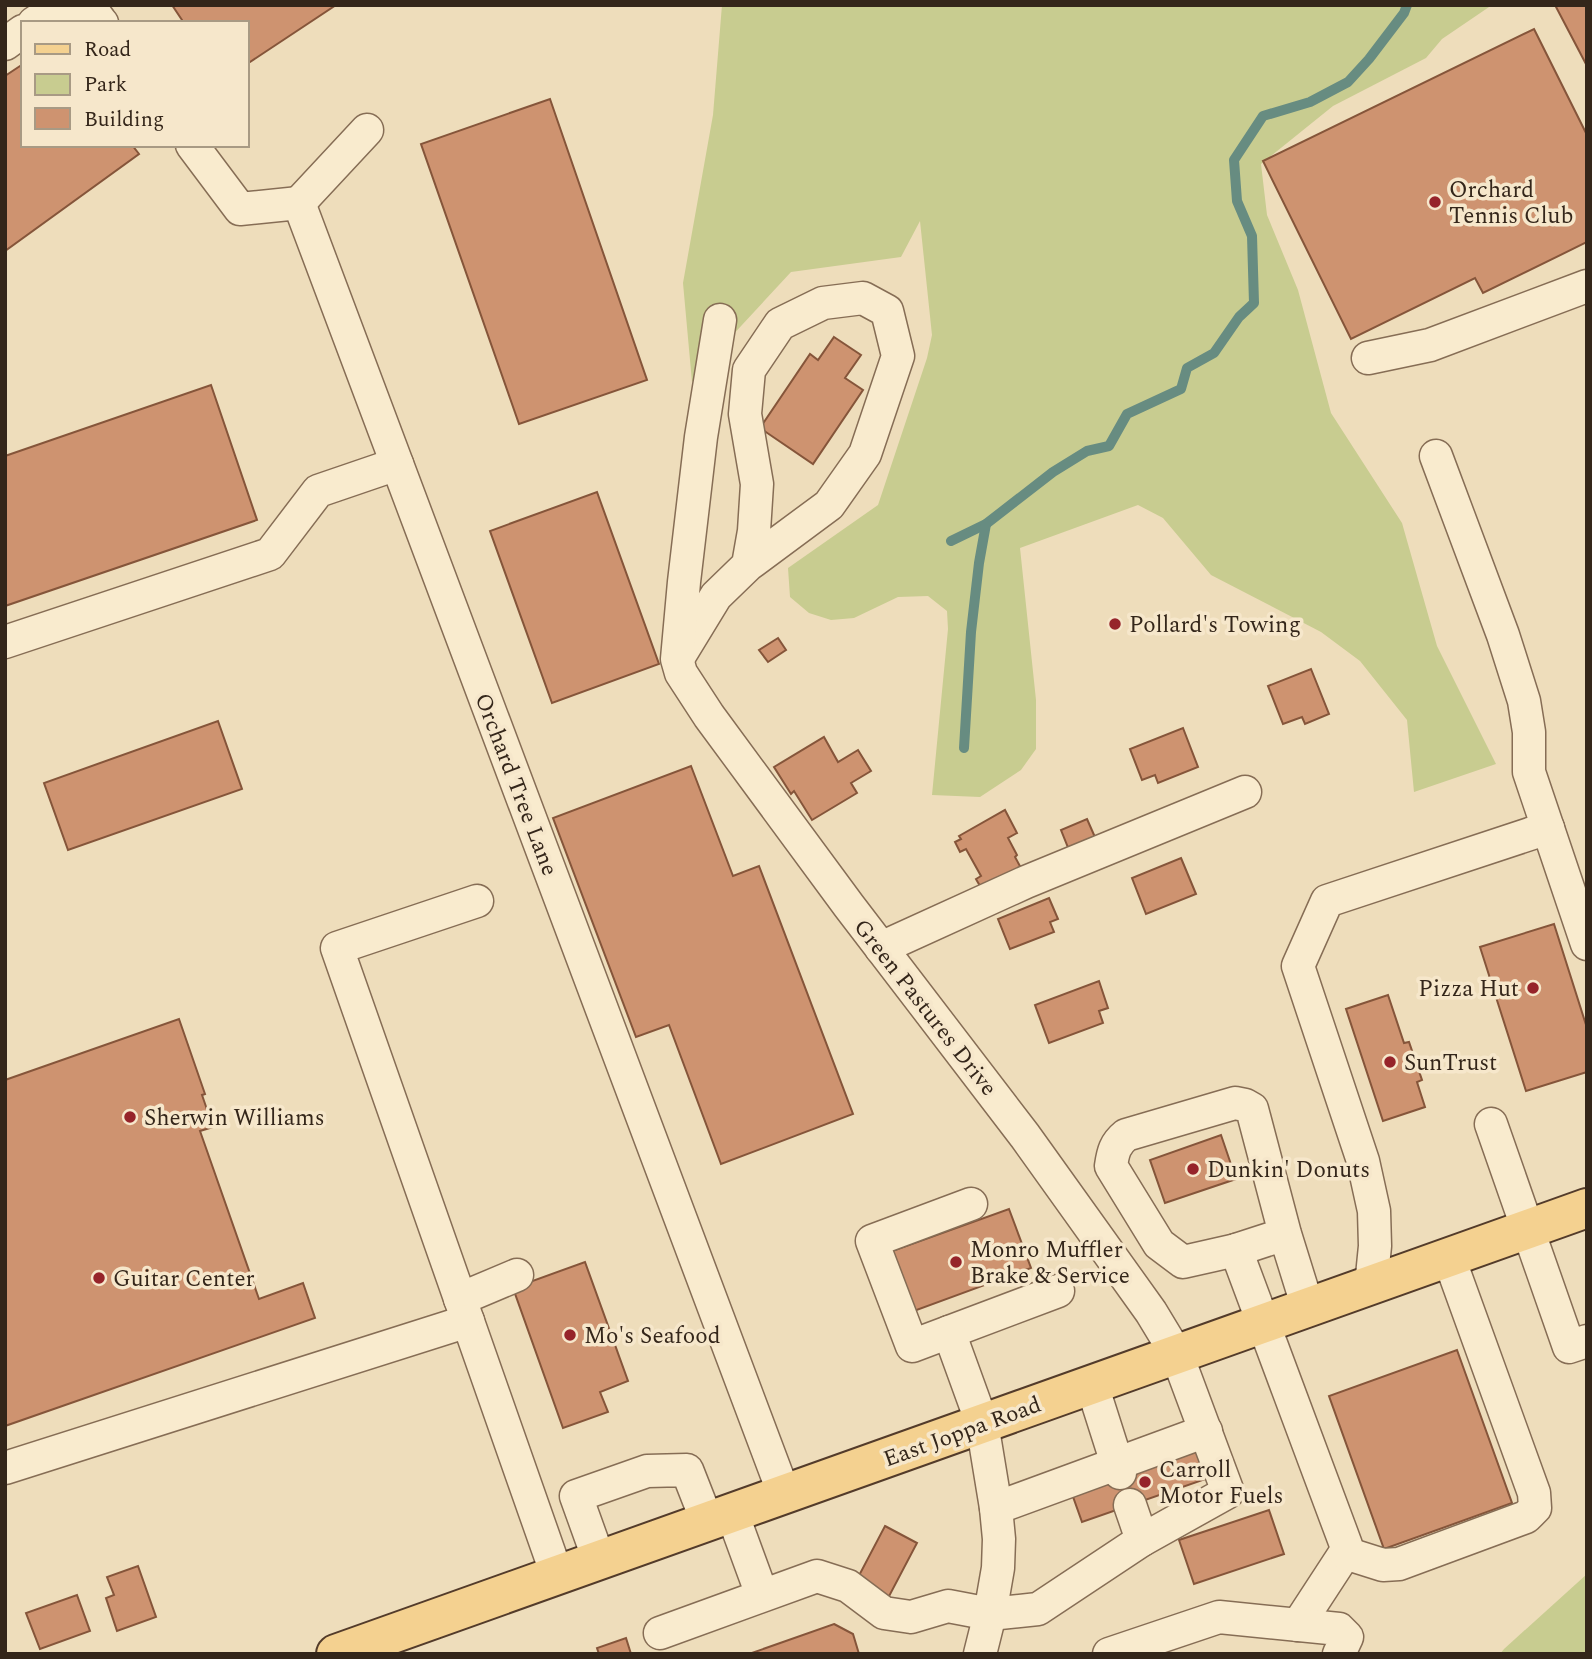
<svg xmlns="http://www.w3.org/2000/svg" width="1592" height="1659" viewBox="0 0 1592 1659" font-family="Spectral,serif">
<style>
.green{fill:#c8cc90}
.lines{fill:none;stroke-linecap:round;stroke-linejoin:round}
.stream{stroke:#678c81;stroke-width:10}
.building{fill:#ce9370;stroke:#85553a;stroke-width:2}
.minor-casing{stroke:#866d55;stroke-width:35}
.major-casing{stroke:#533b2a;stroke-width:42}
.minor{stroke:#f9ebce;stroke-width:32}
.major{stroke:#f4d190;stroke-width:38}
.poi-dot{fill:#96242a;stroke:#f6e7cb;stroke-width:2.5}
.labels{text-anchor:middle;stroke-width:7;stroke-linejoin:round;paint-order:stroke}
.poi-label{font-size:23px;fill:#34261a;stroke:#f6e7cb;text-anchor:start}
.street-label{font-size:23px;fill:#34261a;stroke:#f6e7cb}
</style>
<rect width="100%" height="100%" fill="#edb"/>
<g class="green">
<polygon points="722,5 1492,5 1442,39 1426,58 1333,106 1261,164 1267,215 1298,290 1331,413 1402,523 1437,646 1496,764 1414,792 1407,720 1360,661 1321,632 1211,575 1163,518 1138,505 1020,548 1036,700 1036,749 1021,770 980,797 932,795 948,629 947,611 928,596 898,597 854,618 831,620 809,613 790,597 788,568 878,505 927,358 932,335 920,221 901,257 791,272 729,339 692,382 683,283 713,115"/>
<polygon points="1587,1574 1587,1654 1500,1654 1504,1649"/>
</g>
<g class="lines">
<g class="stream">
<polyline points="951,541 986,524 1053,472 1087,451 1109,446 1127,414 1181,389 1187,368 1214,353 1239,317 1254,303 1252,236 1237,201 1234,160 1263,116 1310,102 1348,82 1369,59 1404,13 1407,5"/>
<polyline points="964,748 971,632 979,563 986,524"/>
</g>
</g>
<g class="building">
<polygon points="172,5 336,5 247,64 247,23 178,23 182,20"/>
<polygon points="1555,5 1587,5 1587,66"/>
<polygon points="1534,29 1587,135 1587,242 1483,293 1475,278 1351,339 1263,161"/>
<polygon points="23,64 23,145 132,145 139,154 5,251 5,76"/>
<polygon points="550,99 647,380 519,424 421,144"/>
<polygon points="834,337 861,355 845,378 863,390 813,464 760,428 810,354 818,360"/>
<polygon points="211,385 257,520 5,606 5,456"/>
<polygon points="597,492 659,664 552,703 490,531"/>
<polygon points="778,638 786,650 768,662 759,650"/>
<polygon points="1311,669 1329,714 1305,724 1302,717 1283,724 1268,686"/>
<polygon points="218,721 242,789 68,850 44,783"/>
<polygon points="1183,728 1198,767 1158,783 1155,775 1142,780 1130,749"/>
<polygon points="824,737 838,762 858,750 871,771 851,783 857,793 812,820 794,791 791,794 774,767"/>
<polygon points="691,766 733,876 759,866 853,1114 721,1164 669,1025 636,1037 553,818"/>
<polygon points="1005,810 1017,833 1008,838 1017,855 1015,857 1021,868 980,886 976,879 981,876 966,849 960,852 955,842 961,839 959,836"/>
<polygon points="1087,819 1098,844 1071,855 1061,830"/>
<polygon points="1181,858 1196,894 1146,914 1132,878"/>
<polygon points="1049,898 1058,919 1050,922 1054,932 1010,949 998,919"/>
<polygon points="1554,924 1587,1028 1587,1072 1526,1091 1480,947"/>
<polygon points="1099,981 1108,1008 1099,1011 1103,1023 1049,1043 1035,1005"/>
<polygon points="1388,995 1404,1043 1409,1042 1422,1080 1417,1082 1425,1107 1383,1121 1346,1009"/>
<polygon points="179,1019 205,1094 202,1095 213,1127 200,1131 259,1299 303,1283 315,1318 5,1426 5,1080"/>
<polygon points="1221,1135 1236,1179 1165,1203 1150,1160"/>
<polygon points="1009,1209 1031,1268 903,1315 881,1255"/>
<polygon points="585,1262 628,1381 600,1392 608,1412 563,1428 513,1288"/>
<polygon points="1457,1350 1512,1503 1384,1549 1329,1396"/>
<polygon points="1209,1442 1220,1474 1082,1522 1071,1491"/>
<polygon points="1269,1510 1284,1554 1194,1584 1179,1540"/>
<polygon points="885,1526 917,1543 886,1602 854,1585"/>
<polygon points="138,1566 156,1617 117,1631 106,1598 114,1595 107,1577"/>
<polygon points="77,1595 90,1631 40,1649 26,1613"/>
<polygon points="834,1624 853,1634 859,1654 749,1654"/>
<polygon points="626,1638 631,1654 599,1654 597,1648"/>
</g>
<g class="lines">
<g class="minor-casing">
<g id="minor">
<path d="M34 23C49 12 78 0 94 13 97 16 99 20 102 23"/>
<polyline points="5,44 23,31"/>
<polyline points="192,145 240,209 299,203 784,1494"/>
<polyline points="299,203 367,130"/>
<polyline points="1368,358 1430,345 1587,286"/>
<polyline points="1436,456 1503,635 1524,701 1529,732 1529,772 1587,944"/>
<polyline points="5,642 270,554 318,491 397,464"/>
<polyline points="680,655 716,596 748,565 829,505 865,454 898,356 887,311 863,298 823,303 780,324 749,370 745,414 757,484 754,531 748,565"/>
<polyline points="477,901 337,948 557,1575"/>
<polyline points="881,948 1026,882 1245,792"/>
<polyline points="1491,1124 1569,1347 1587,1341"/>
<polyline points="971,1204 872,1241 912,1346 1058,1291"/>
<path d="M1285 1234 1236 1250 1183 1262 1159 1244 1111 1166C1113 1152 1115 1144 1126 1135L1235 1103 1245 1105 1252 1109 1285 1234 1308 1308"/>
<polyline points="1236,1250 1346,1545 1345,1553 1298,1625"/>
<polyline points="1371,1286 1375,1246 1374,1211 1363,1161 1298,966 1327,901 1548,828"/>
<polyline points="460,1299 517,1275"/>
<polyline points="949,1332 982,1423 996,1508 999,1539 998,1568 990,1614 980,1654"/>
<polyline points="1092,1385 1120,1473"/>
<polyline points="5,1468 468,1321"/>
<polyline points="1130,1505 1142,1540"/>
<polyline points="996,1508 1206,1431"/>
<polyline points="732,1513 762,1595"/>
<polyline points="1345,1553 1383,1565 1399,1564 1526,1517 1535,1508 1534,1493 1449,1258"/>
<polyline points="599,1560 576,1496 647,1471 687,1470 707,1521"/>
<polyline points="660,1633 817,1576 848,1586 884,1613 911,1617 948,1606 990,1614 1038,1609 1142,1540 1228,1492 1177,1355 1151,1312 1025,1136 849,906 709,716 681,673 677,659 684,582 701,437 720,320"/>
<polyline points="1109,1654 1219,1617 1339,1629 1347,1637 1339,1654"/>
</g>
</g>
<g class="major-casing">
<polyline id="major" points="336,1654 1587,1208"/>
</g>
<use href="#minor" class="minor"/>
<use href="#major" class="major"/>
</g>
<g class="poi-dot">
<circle cx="1435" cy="202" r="7"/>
<circle cx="1115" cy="624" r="7"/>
<circle cx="1533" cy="988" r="7"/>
<circle cx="1390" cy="1062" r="7"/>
<circle cx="130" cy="1117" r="7"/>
<circle cx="1193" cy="1169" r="7"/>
<circle cx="956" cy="1262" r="7"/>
<circle cx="99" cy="1278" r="7"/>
<circle cx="570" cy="1335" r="7"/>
<circle cx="1145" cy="1482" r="7"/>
</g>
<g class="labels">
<g class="poi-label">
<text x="1449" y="197">Orchard<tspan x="1449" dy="26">Tennis Club</tspan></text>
<text x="1129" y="632">Pollard's Towing</text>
<text x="1519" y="996" text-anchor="end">Pizza Hut</text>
<text x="1404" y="1070">SunTrust</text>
<text x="144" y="1125">Sherwin Williams</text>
<text x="1207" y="1177">Dunkin' Donuts</text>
<text x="970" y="1257">Monro Muffler<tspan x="970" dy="26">Brake &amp; Service</tspan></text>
<text x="113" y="1286">Guitar Center</text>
<text x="584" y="1343">Mo's Seafood</text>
<text x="1159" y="1477">Carroll<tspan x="1159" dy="26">Motor Fuels</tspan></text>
</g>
<g class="street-label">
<text transform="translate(517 784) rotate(69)" y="8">Orchard Tree Lane</text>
<text transform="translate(926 1007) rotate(52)" y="8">Green Pastures Drive</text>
<text transform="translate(962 1431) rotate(-20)" y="8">East Joppa Road</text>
</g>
</g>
<rect width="1592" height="1659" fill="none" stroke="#34261a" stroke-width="14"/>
<rect x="21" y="21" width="228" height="126" fill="#f6e7cb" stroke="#a89a84" stroke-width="2"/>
<rect x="35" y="44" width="35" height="10" fill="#f4d190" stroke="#a89a84" stroke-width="2"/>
<text x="84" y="56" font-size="21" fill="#34261a">Road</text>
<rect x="35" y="74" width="35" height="21" fill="#c8cc90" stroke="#a89a84" stroke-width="2"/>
<text x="84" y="91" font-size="21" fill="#34261a">Park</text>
<rect x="35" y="108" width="35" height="21" fill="#ce9370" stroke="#a89a84" stroke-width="2"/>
<text x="84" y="126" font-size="21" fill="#34261a">Building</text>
</svg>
